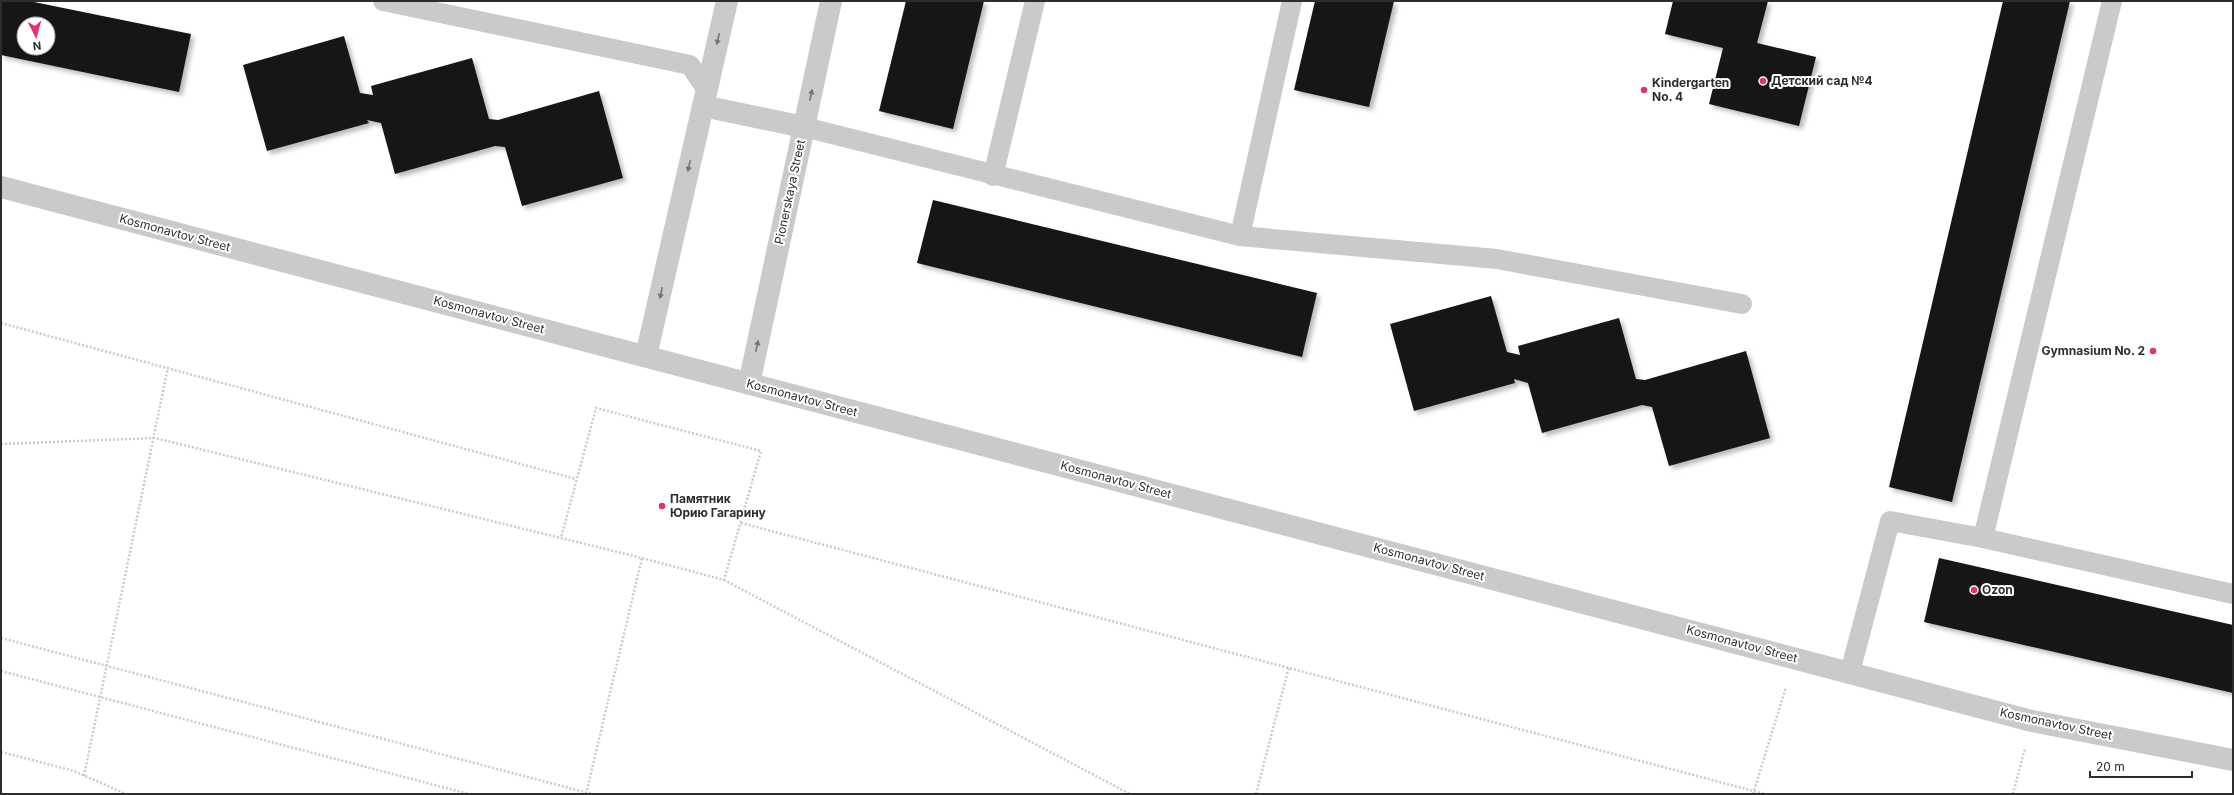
<svg xmlns="http://www.w3.org/2000/svg" width="2234" height="795" viewBox="0 0 2234 795" font-family="Inter,sans-serif">
<style>
.building{fill:#141414;fill-rule:evenodd;filter:url(#shadow)}
.lines{fill:none;stroke-linecap:round;stroke-linejoin:round}
.path{stroke:#cacaca;stroke-width:2.5;stroke-dasharray:2 2;stroke-linecap:butt}
.service{stroke:#cacaca;stroke-width:20}
.tertiary{stroke:#cacaca;stroke-width:22}
.oneway{fill:#747474}
.poi-dot{fill:#e23177;stroke:#fff;stroke-width:1.5}
.labels{text-anchor:middle;stroke-width:4;stroke-linejoin:round;paint-order:stroke}
.poi-label{font-size:12px;font-weight:bold;fill:#2d2d2d;stroke:#fff;text-anchor:start}
.street-label{font-size:12px;fill:#2d2d2d;stroke:#fff}
</style>
<defs>
<filter id="shadow"><feDropShadow dx="3.5" dy="3.5" stdDeviation="2" flood-color="#0004"/></filter>
</defs>
<rect width="100%" height="100%" fill="#fff"/>
<g class="building">
<path d="M1 1H29L191 34 179 92 1 55ZM24 24H48V48H24Z"/>
<polygon points="906,1 984,1 953,129 879,111"/>
<polygon points="1315,1 1394,1 1369,107 1294,90"/>
<polygon points="1673,1 1768,1 1757,43 1816,57 1799,126 1709,104 1723,48 1665,34"/>
<polygon points="2003,1 2070,1 1952,502 1889,487"/>
<polygon points="344,36 360,93 373,95 371,86 472,58 489,119 498,120 599,91 623,178 522,206 505,147 495,146 395,174 381,123 367,120 369,123 267,151 243,65"/>
<polygon points="933,200 1317,293 1302,357 917,263"/>
<polygon points="1491,296 1507,352 1520,355 1518,346 1619,318 1636,379 1645,380 1746,351 1770,438 1669,466 1652,407 1642,405 1542,433 1528,383 1514,379 1515,383 1414,411 1390,324"/>
<polygon points="1939,558 2233,625 2233,693 1924,622"/>
</g>
<g class="lines">
<g class="path">
<polyline points="1,323 576,479"/>
<polyline points="1,444 155,438 642,558 724,580 761,451 596,408 561,538"/>
<polyline points="741,523 1765,794"/>
<polyline points="724,580 1130,794"/>
<polyline points="1,638 592,794"/>
<polyline points="1,671 469,794"/>
<polyline points="1,752 74,771 126,794"/>
<polyline points="84,776 168,367"/>
<polyline points="586,794 642,558"/>
<polyline points="1256,794 1289,667"/>
<polyline points="1753,794 1786,687"/>
<polyline points="2013,794 2025,748"/>
</g>
<g class="service">
<polyline points="383,1 690,65 706,89"/>
<polyline points="804,127 1240,236 1497,259 1742,304"/>
<polyline points="993,176 1035,1"/>
<polyline points="1240,236 1292,1"/>
<polyline points="1983,538 2233,594"/>
<polyline points="1850,672 1890,521 1983,538 2112,1"/>
</g>
<g class="tertiary">
<polyline points="703,106 804,127"/>
<polyline points="1,187 2032,721 2233,760"/>
<polyline points="646,356 727,1"/>
<polyline points="749,384 831,1"/>
</g>
</g>
<defs><path id="oneway-solid" d="M-6-.8H1V-3.2L6.5 0L1 3.2V.8H-6Z"/></defs>
<g class="oneway">
<use href="#oneway-solid" transform="translate(718 39) rotate(103)"/>
<use href="#oneway-solid" transform="translate(811 95) rotate(-78)"/>
<use href="#oneway-solid" transform="translate(689 166) rotate(103)"/>
<use href="#oneway-solid" transform="translate(661 293) rotate(103)"/>
<use href="#oneway-solid" transform="translate(757 346) rotate(-78)"/>
</g>
<g class="poi-dot">
<circle cx="1763" cy="81" r="4"/>
<circle cx="1644" cy="90" r="4"/>
<circle cx="2153" cy="351" r="4"/>
<circle cx="662" cy="506" r="4"/>
<circle cx="1974" cy="590" r="4"/>
</g>
<g class="labels">
<g class="poi-label">
<text x="1771" y="85">Детский сад №4</text>
<text x="1652" y="87">Kindergarten<tspan x="1652" dy="14">No. 4</tspan></text>
<text x="2145" y="355" text-anchor="end">Gymnasium No. 2</text>
<text x="670" y="503">Памятник<tspan x="670" dy="14">Юрию Гагарину</tspan></text>
<text x="1982" y="594">Ozon</text>
</g>
<g class="street-label">
<text transform="translate(790 192) rotate(-78)" y="4">Pionerskaya Street</text>
<text transform="translate(175 233) rotate(15)" y="4">Kosmonavtov Street</text>
<text transform="translate(489 315) rotate(15)" y="4">Kosmonavtov Street</text>
<text transform="translate(802 398) rotate(15)" y="4">Kosmonavtov Street</text>
<text transform="translate(1116 480) rotate(15)" y="4">Kosmonavtov Street</text>
<text transform="translate(1429 562) rotate(15)" y="4">Kosmonavtov Street</text>
<text transform="translate(1742 644) rotate(15)" y="4">Kosmonavtov Street</text>
<text transform="translate(2056 724) rotate(12)" y="4">Kosmonavtov Street</text>
</g>
</g>
<rect width="2234" height="795" fill="none" stroke="#2d2d2d" stroke-width="4"/>
<g transform="translate(36 36) rotate(174)"><circle r="19" fill="#ffffff" stroke="#ababab"/>
<path d="M0-3L7 15L0 10L-7 15Z" fill="#e23177"/>
<text y="-6" font-size="11" font-weight="bold" text-anchor="middle" fill="#2d2d2d">N</text>
</g>
<path d="M2090 771v6h102v-6" fill="none" stroke="#2d2d2d" stroke-width="2"/>
<text x="2096" y="771" font-size="12" fill="#2d2d2d" stroke="#ffffff" stroke-width="3" paint-order="stroke">20 m</text>
</svg>
